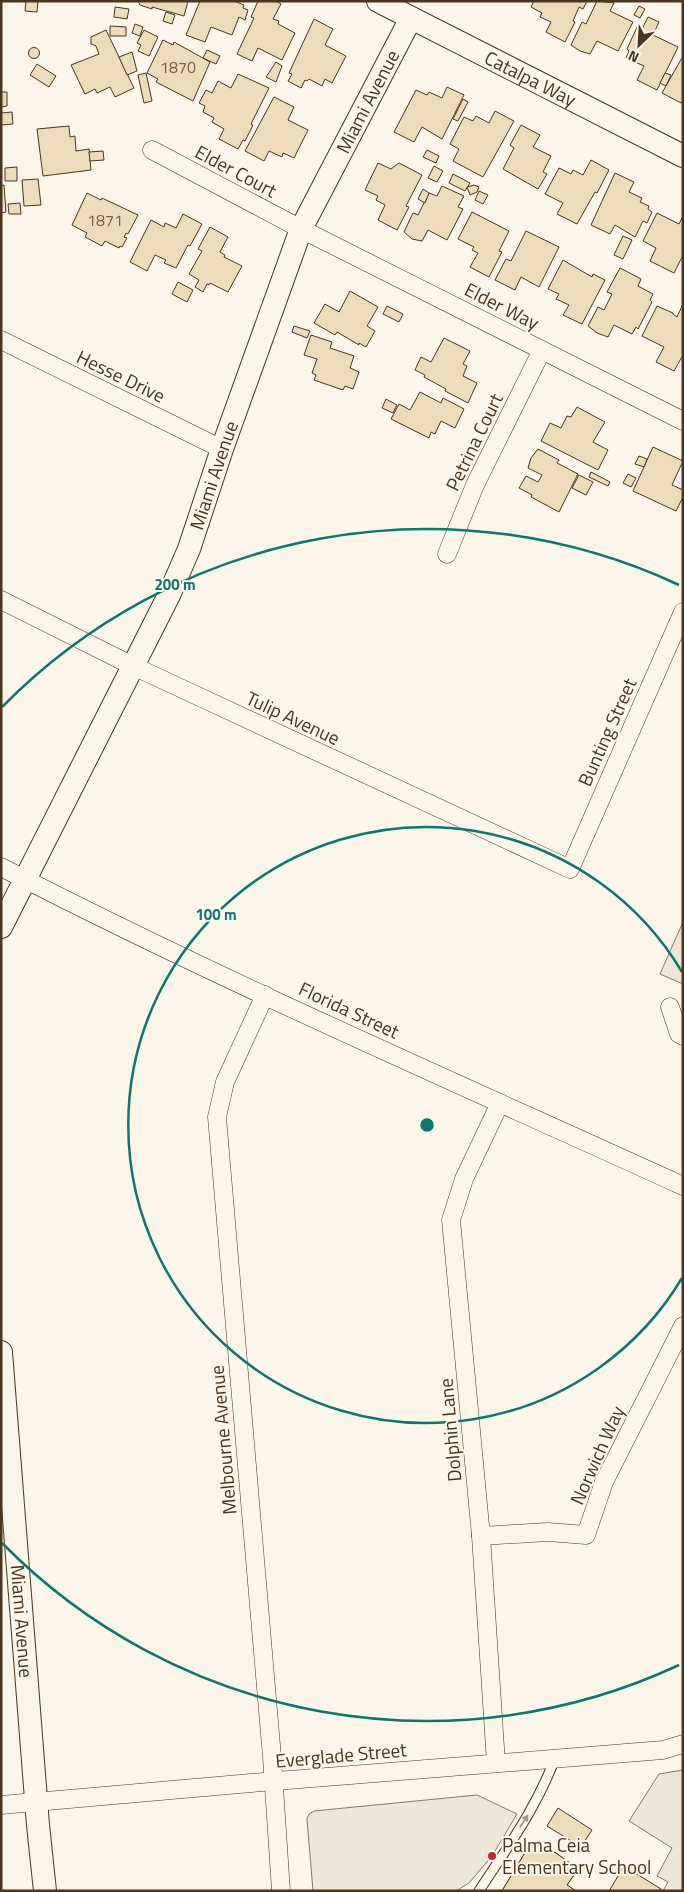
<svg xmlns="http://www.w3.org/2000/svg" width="684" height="1892" viewBox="0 0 684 1892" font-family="'Titillium Web',sans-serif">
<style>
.green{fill:#ede6d9;stroke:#887966}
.parking{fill:#ede7d9;stroke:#887966}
.building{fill:#ecdcbc;stroke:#4a3520}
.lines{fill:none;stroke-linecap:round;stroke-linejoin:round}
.service-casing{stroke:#4a3520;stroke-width:11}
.minor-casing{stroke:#4a3520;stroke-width:19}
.tertiary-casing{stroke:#4a3520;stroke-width:24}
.service{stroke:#fbf6e9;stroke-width:9}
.minor{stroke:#fbf6e9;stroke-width:18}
.tertiary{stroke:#fbf6e9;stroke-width:22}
.oneway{fill:#a29684}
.ring{fill:none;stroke:#0f766e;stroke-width:2.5}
.poi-dot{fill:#c62828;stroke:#fbf6e9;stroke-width:2}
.labels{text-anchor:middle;stroke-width:4;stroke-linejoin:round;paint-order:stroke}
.number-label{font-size:16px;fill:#725f47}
.street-label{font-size:19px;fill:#4a3520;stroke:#fbf6e9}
.poi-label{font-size:19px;fill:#4a3520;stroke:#fbf6e9;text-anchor:start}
.centre{fill:#0f766e;stroke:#fbf6e9;stroke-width:2.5}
.ring-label{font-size:15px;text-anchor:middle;font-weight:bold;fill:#0f766e;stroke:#fbf6e9;stroke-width:4;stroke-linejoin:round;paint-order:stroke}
</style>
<rect width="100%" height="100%" fill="#fbf6e9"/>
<g class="green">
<polygon points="683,922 683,984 660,974"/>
<polygon points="683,1770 683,1891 663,1891 668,1882 657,1876 672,1848 629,1821 659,1774"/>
</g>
<polygon class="parking" points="477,1795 517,1814 492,1856 469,1883 456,1891 313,1891 307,1819 309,1814 314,1811"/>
<g class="building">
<polygon points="26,1 38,1 37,12 25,11"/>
<polygon points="138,1 188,1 184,16 152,7 152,9 140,5"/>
<polygon points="200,1 234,1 244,5 243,8 248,10 245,20 239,17 232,35 211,27 205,42 186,35"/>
<polygon points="258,1 276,1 281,4 273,19 279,21 278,24 295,33 282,60 258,48 252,61 237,54 254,18 251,17"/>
<polygon points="534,1 587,1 583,9 579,7 573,21 575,22 565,42 546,32 551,22 540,17 542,13 531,7"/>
<polygon points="597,1 614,3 610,11 633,22 618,51 597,41 590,54 580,51 571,45 582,22 586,24"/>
<polygon points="639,6 645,9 640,18 634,15"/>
<polygon points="115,7 129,9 127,19 114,17"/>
<polygon points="166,12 175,15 172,24 163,21"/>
<polygon points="648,17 659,22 653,35 678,47 657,90 637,80 644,66 626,58 629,51 627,49 637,27 642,29"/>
<polygon points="314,19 333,29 325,45 346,56 332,83 325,79 322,86 309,79 307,81 305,80 301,88 288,81 292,74 289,73"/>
<polygon points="135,24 143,27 140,36 132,33"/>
<polygon points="110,26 126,27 126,36 110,36"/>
<polygon points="106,30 134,88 115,97 110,87 97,93 95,89 85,94 71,65 99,54 96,46 91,44 91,37"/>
<polygon points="144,30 158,37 149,56 138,51 141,45 137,43"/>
<polygon points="163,40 173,45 174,42 210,62 193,101 156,82 158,79 147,73"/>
<circle cx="34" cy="53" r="5.5"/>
<polygon points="207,50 220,56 216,64 203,58"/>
<polygon points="132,52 137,71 127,75 119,57"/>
<polygon points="683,56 683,100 681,103 662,93"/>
<polygon points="276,62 282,66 276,82 266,77"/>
<polygon points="37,64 56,76 49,87 30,75"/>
<polygon points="146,73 152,101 144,103 138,75"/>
<polygon points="665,73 671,75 666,86 660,83"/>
<polygon points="238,74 269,88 251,124 253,125 245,141 243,140 238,149 219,139 224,129 212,122 214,118 203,112 205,106 199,103 206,90 212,93 218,81 231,88"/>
<polygon points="447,87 464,95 442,139 422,127 414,142 394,132 416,90 427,95 429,92 442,98"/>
<polygon points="1,92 7,92 7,106 1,107"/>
<polygon points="274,97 294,107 288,120 308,130 294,158 283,153 282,157 269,151 264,161 245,151"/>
<polygon points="463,99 468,102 458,121 453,119"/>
<polygon points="495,111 514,121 483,177 453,161 459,149 450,144 464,117 473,121 476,116 489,123"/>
<polygon points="12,112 13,124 1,125 1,113"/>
<polygon points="521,125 540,135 533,147 551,156 543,172 547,174 538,189 503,169 514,148 510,145"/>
<polygon points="69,126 70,137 75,136 76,151 89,149 91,170 43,176 37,129"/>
<polygon points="427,150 439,156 436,163 423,157"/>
<polygon points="103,151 104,160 90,161 89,152"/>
<polygon points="591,160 609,170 597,193 595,192 577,224 557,214 563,203 545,194 559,168 571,174 573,170 583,175"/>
<polygon points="378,163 391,169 399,163 422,175 406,206 409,207 397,230 378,220 385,205 376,200 378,196 365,190"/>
<polygon points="434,166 443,171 437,182 428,178"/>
<polygon points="17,167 17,181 5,181 5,168"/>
<polygon points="615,173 634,182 629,192 642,198 640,202 649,206 648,209 652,212 647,223 643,221 635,237 615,225 610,234 591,225"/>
<polygon points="453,174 470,183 465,191 449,183"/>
<polygon points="38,179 41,205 24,206 22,180"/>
<polygon points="4,185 6,212 1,213 1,186"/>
<polygon points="474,185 479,187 477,192 470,195 467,187"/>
<polygon points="442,186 464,196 458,207 463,209 447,240 428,230 422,241 412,239 404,232 413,213 418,215 429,193 437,196"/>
<polygon points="423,189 429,193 425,203 418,199"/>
<polygon points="479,191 488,195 483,204 475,200"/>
<polygon points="87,193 101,200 102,198 138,215 128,234 126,233 124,237 127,238 122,247 120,246 119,248 105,241 102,246 85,237 87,233 72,225"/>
<polygon points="20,203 21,214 9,214 8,204"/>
<polygon points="472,212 509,231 499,251 502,252 489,277 470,267 478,253 472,250 474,247 458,239"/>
<polygon points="657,213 679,224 683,216 683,255 674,273 650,261 656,248 643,241"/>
<polygon points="183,214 202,224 190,246 188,245 176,268 164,263 166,260 155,255 147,271 130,262 151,220 164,227 165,223 176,228"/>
<polygon points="210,227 228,237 220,252 225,255 224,257 242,266 228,292 210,283 209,285 207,284 203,292 195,287 199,280 189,274 202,251 198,249"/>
<polygon points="526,231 559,247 539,287 521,277 515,290 495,280 506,259 511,261"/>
<polygon points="623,236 632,240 623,259 614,255"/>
<polygon points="563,260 592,277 593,274 605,280 582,324 563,315 569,305 556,299 559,294 548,289"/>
<polygon points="620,268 641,279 638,286 653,294 650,300 652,302 638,329 636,327 632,334 614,325 608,337 597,333 588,326 598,307 604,310 612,294 607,292"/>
<polygon points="178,282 193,290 187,302 172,294"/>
<polygon points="350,291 378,307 367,326 375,331 366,347 359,343 359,345 337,332 335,335 314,323 325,304 339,312"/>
<polygon points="683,304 683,355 674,371 656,362 664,347 642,336 657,306 673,313 673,314 677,317"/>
<polygon points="387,306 403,314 399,322 383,314"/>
<polygon points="294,326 310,331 307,338 292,332"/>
<polygon points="311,335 332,342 330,348 354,356 350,368 359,372 353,389 345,386 343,390 314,380 316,375 312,373 317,359 304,355"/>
<polygon points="444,338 470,351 463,364 467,366 463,376 477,383 468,403 445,391 446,389 424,377 425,375 415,370 421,357 431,362"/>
<polygon points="420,392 441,403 443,398 464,409 455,428 441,421 435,434 431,432 429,438 391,419 399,404 410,410"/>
<polygon points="386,399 397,405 393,413 382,408"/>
<polygon points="577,407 605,422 593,442 608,450 598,470 541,441 550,423 561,428 567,416 571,417"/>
<polygon points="653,447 683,461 672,485 683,490 683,497 676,511 633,491"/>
<polygon points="538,449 559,460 557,463 578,474 559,512 531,497 532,495 519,488 526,476 538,482 542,475 528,468 531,458"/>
<polygon points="639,456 647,459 644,467 635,464"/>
<polygon points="591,472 610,482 608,486 589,477"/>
<polygon points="628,474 636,478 631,487 623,483"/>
<polygon points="579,475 593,482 586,495 572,488"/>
<polygon points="558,1808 592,1830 581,1847 547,1826"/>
<polygon points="532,1841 556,1853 578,1869 567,1885 576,1891 502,1891"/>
<polygon points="532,1841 556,1853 578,1869 567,1885 576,1891 502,1891"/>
<polygon points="624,1866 661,1889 660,1891 609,1891"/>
</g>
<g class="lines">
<g class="service-casing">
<path id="service" d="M479 1891C507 1848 537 1807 555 1758"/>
</g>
<g class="minor-casing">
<g id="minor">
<polyline points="152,150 301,229 683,421"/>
<polyline points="1,340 222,449"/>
<polyline points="447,554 475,485 542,350"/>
<polyline points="1,600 133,666 570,869 683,612"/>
<path d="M1 867C224 982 455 1082 683 1186"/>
<polyline points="265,995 225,1082 217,1117 272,1757 281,1891"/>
<polyline points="670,1007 679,1034 683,1036"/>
<polyline points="481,1536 548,1532 586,1535 604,1482 683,1326"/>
<polyline points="496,1763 481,1536 451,1220 464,1179 500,1103"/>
<polyline points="1,1805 251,1783 663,1750 683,1744"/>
</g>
</g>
<g class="tertiary-casing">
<g id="tertiary">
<path id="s1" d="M378 1 683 156"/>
<path id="s2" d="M1 927 169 595 189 549 222 449 301 229 411 18"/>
<path id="s3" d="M1 1352 38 1825 45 1891"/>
</g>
</g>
<use href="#service" class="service"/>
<use href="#minor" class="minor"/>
<use href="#tertiary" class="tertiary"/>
</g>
<defs><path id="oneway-solid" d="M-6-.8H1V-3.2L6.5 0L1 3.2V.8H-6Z" transform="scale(1.25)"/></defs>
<use class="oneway" href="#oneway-solid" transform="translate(524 1821) rotate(-57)"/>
<g class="ring">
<path d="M682 1278A298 298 0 1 1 682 972"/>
<path d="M679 1665A596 596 0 0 1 2 1543M2 707A596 596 0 0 1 679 585"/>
</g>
<circle class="poi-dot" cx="492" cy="1856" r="5"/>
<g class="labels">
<g class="number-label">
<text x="178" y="73">1870</text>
<text x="105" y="226">1871</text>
</g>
<g class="street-label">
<text dy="7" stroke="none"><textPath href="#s1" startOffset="171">Catalpa Way</textPath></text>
<text dy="7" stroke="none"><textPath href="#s2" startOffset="905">Miami Avenue</textPath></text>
<text transform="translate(236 171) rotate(28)" y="7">Elder Court</text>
<text transform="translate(502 306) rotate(27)" y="7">Elder Way</text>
<text transform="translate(121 376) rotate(26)" y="7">Hesse Drive</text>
<text transform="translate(474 442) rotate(-64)" y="7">Petrina Court</text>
<text dy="7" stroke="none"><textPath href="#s2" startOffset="500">Miami Avenue</textPath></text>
<text transform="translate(293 718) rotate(25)" y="7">Tulip Avenue</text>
<text transform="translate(607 732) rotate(-66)" y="7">Bunting Street</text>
<text transform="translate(349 1010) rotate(25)" y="7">Florida Street</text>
<text transform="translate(450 1430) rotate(-95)" y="7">Dolphin Lane</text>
<text transform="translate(223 1440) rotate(-95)" y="7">Melbourne Avenue</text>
<text transform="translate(597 1455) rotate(-66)" y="7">Norwich Way</text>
<text dy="7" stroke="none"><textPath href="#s3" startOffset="270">Miami Avenue</textPath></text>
<text transform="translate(341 1755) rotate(-5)" y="7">Everglade Street</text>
</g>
<g class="poi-label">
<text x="502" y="1852">Palma Ceia<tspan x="502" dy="22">Elementary School</tspan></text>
</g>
</g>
<circle cx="427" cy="1125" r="8" class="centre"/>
<g class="ring-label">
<text x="175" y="590">200 m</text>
<text x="216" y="920">100 m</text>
</g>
<rect width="684" height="1892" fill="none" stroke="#4a3520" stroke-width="5"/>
<g transform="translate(639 45) rotate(205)" stroke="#fbf6e9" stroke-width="4" paint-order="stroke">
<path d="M0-4L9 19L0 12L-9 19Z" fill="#4a3520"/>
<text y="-8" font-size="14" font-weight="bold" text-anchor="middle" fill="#4a3520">N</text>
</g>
</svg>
